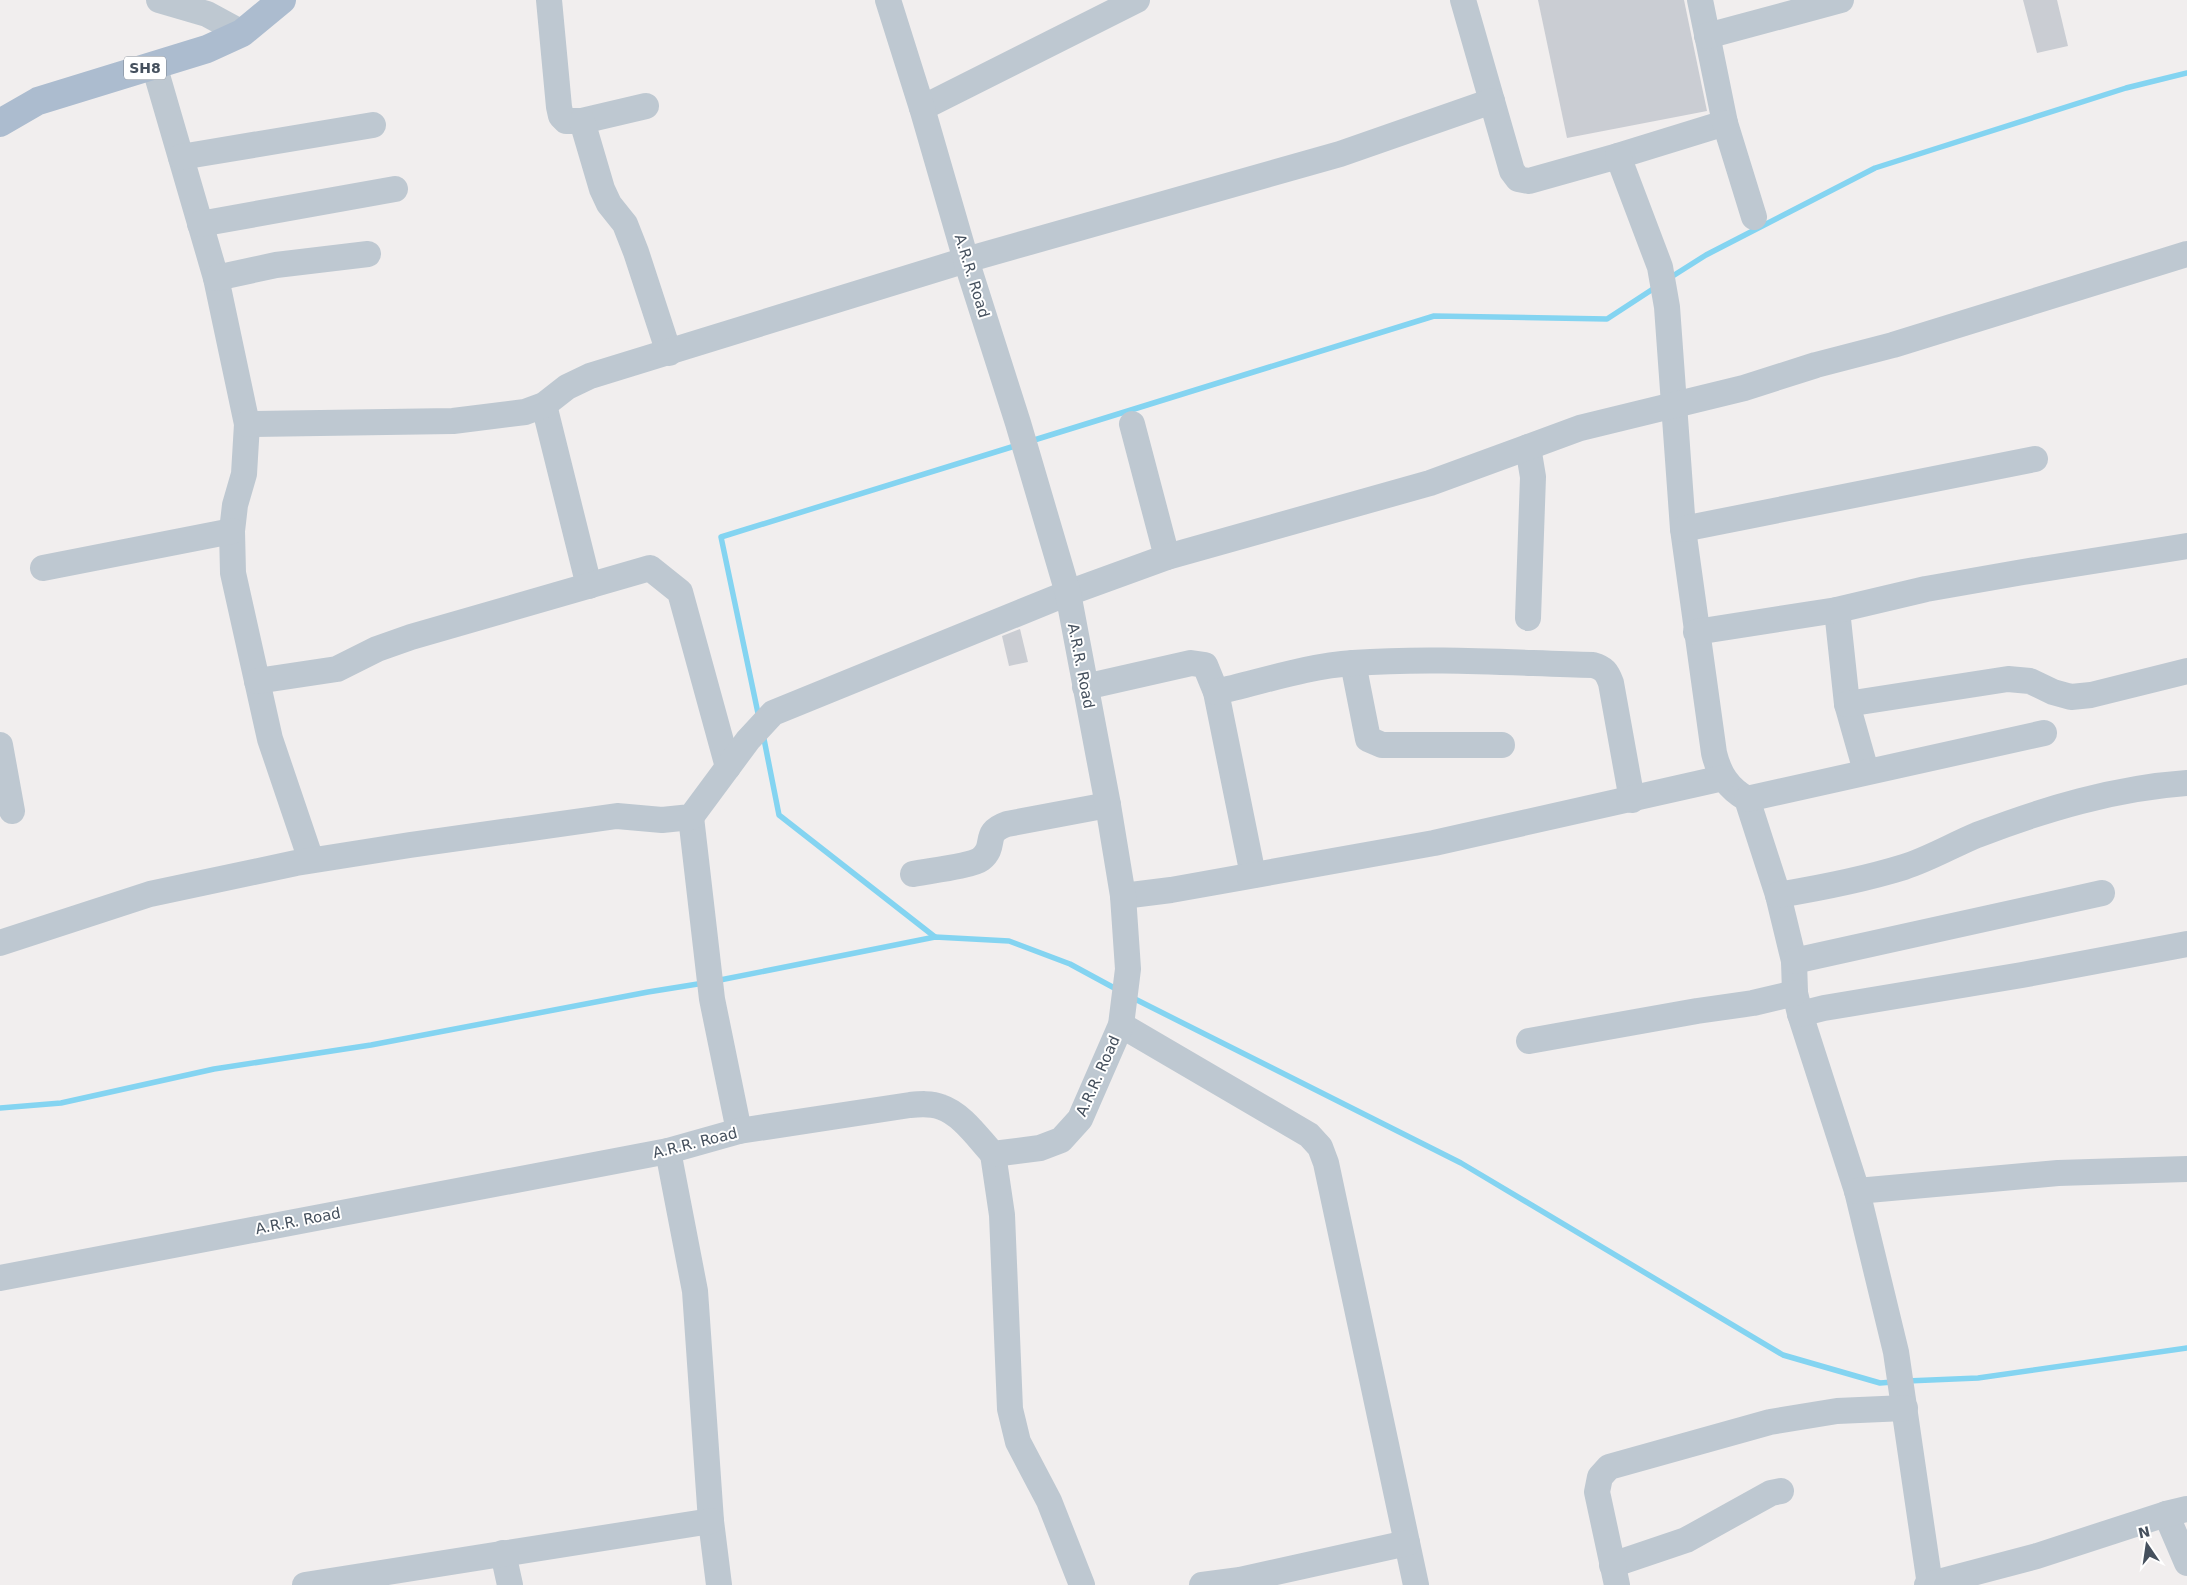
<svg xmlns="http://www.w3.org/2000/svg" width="2187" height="1585" viewBox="0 0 2187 1585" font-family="'DejaVu Sans',sans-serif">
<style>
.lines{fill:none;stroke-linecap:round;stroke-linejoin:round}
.stream{stroke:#84d4f1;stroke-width:5.5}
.building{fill:#cacdd3}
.minor{stroke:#bec8d1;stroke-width:26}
.major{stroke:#acbccf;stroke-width:28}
.labels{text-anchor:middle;stroke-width:4;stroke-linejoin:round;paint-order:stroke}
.shield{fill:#fff;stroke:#7d848e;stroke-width:1}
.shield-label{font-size:14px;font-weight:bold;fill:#45505d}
.street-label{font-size:15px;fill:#45505d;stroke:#fff}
</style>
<rect width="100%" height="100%" fill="#f1eeee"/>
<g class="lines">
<g class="stream">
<polyline points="1668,279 1706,255 1875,168 2126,88 2187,73"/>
<polyline points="1031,441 1434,316 1607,319 1656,287"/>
<polyline points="759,718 721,537 1018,445"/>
<polyline points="763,734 779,815 935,937"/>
<polyline points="715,981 935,937 1009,941 1070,964 1118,990"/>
<polyline points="1131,997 1461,1163 1783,1355 1880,1383 1893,1382"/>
<polyline points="0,1108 61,1103 214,1069 371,1045 648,992 704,983"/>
<polyline points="1907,1381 1978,1378 2187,1348"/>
</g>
</g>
<g class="building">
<polygon points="1538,0 1684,0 1707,111 1567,138"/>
<polygon points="2023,0 2057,0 2068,46 2037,53"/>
<polygon points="1020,629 1028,662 1009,666 1002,636"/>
</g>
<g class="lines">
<g class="minor">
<polyline points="159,0 207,14 242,33"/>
<polyline points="549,0 559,107 561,116 566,121 582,121 646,106"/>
<polyline points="1463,0 1512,171 1518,179 1529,181 1618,156 1725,123 1700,0"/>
<polyline points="1707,36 1841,0"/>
<polyline points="154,65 216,278 247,424 244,474 235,505 232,531 233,573 270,739 311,860"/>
<polyline points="922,108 1137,0"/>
<polyline points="582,121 602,189 609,204 625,224 636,252 669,353"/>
<polyline points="1725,123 1754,217"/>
<path d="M1618 156 1660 267 1667 307 1683 529 1714 753C1719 774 1728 788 1747 799L1778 895 1794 961 1795 993 1800 1014 1857 1191 1896 1352 1930 1585"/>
<polyline points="181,157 373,125"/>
<polyline points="200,224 395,189"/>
<polyline points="216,278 276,265 368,254"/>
<polyline points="544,405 589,586"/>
<polyline points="247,424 453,421 525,412 544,405 567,387 590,376 966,260 1340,154 1492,101"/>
<polyline points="1132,424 1167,557"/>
<polyline points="1528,447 1533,477 1528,618"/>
<polyline points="1683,529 2035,459"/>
<polyline points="43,568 232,531"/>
<polyline points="1837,610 1847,704 1866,771"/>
<polyline points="1696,632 1837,610 1926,589 2023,572 2187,546"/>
<polyline points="1353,663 1368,739 1382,745 1502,745"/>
<polyline points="257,681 337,669 377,649 411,637 650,568 680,592 728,767"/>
<polyline points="1085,687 1191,663 1205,665 1216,692 1253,875"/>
<path d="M1216 692C1261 682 1307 666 1353 663 1433 657 1513 663 1593 665 1604 668 1607 672 1611 683L1632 800"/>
<polyline points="1847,704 2008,679 2030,681 2053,692 2071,697 2091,695 2187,671"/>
<polyline points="0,745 12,811"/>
<polyline points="1747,799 2044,733"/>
<polyline points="691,817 712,999 739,1131"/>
<path d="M913 874C927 871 972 866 981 859 998 845 981 833 1007 824L1108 805"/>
<path d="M1778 895C1820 888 1862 880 1904 867 1929 859 1953 845 1977 835 2045 809 2115 788 2187 783"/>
<polyline points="1123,896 1171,890 1434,843 1723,778"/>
<polyline points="0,943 150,894 296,863 410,845 617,816 662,820 691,817 748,740 773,713 1068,593 1167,557 1430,483 1580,428 1744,388 1816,365 1893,345 2187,254"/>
<polyline points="1794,961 2102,893"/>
<polyline points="1800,1014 1824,1008 2022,975 2187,944"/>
<polyline points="1121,1025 1309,1135 1320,1147 1326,1163 1416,1585"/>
<polyline points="1529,1041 1697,1011 1753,1003 1795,993"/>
<polyline points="668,1151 695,1291 711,1521 719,1585"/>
<polyline points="993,1154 1002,1215 1010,1409 1018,1442 1049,1501 1082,1585"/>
<polyline points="1857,1191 2058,1173 2187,1169"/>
<path d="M0 1278 668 1151 739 1131 910 1105C920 1104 931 1103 941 1107 962 1114 978 1138 993 1154L1040 1148 1061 1140 1080 1119 1121 1025 1128 969 1123 896 1108 805 1068 593 1018 423 966 260 922 108 888 0"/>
<polyline points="2166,1514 2187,1563"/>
<polyline points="503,1553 510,1585"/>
<polyline points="1612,1565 1686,1540 1771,1493 1781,1491"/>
<polyline points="305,1585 711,1521"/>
<polyline points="1202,1585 1240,1580 1407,1543"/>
<polyline points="1617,1585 1597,1492 1600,1477 1609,1467 1770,1422 1837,1411 1905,1408"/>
<polyline points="1927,1585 2037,1556 2166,1514 2187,1509"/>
</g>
<polyline class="major" points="0,123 38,101 207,49 242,33 282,0"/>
</g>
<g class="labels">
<rect class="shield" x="124" y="56.5" width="42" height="23" rx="4"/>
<g class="shield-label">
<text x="145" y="73">SH8</text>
</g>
<g class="street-label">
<text transform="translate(972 276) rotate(73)" y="5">A.R.R. Road</text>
<text transform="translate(1081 666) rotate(79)" y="5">A.R.R. Road</text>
<text transform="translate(1098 1076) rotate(-66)" y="5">A.R.R. Road</text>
<text transform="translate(695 1143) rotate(-14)" y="5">A.R.R. Road</text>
<text transform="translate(298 1221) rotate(-11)" y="5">A.R.R. Road</text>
</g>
</g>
<g transform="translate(2147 1545) rotate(347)" stroke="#ffffff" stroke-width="4" paint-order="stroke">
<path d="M0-4L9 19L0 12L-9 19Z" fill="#45505d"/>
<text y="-8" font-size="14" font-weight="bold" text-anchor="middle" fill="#45505d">N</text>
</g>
</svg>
